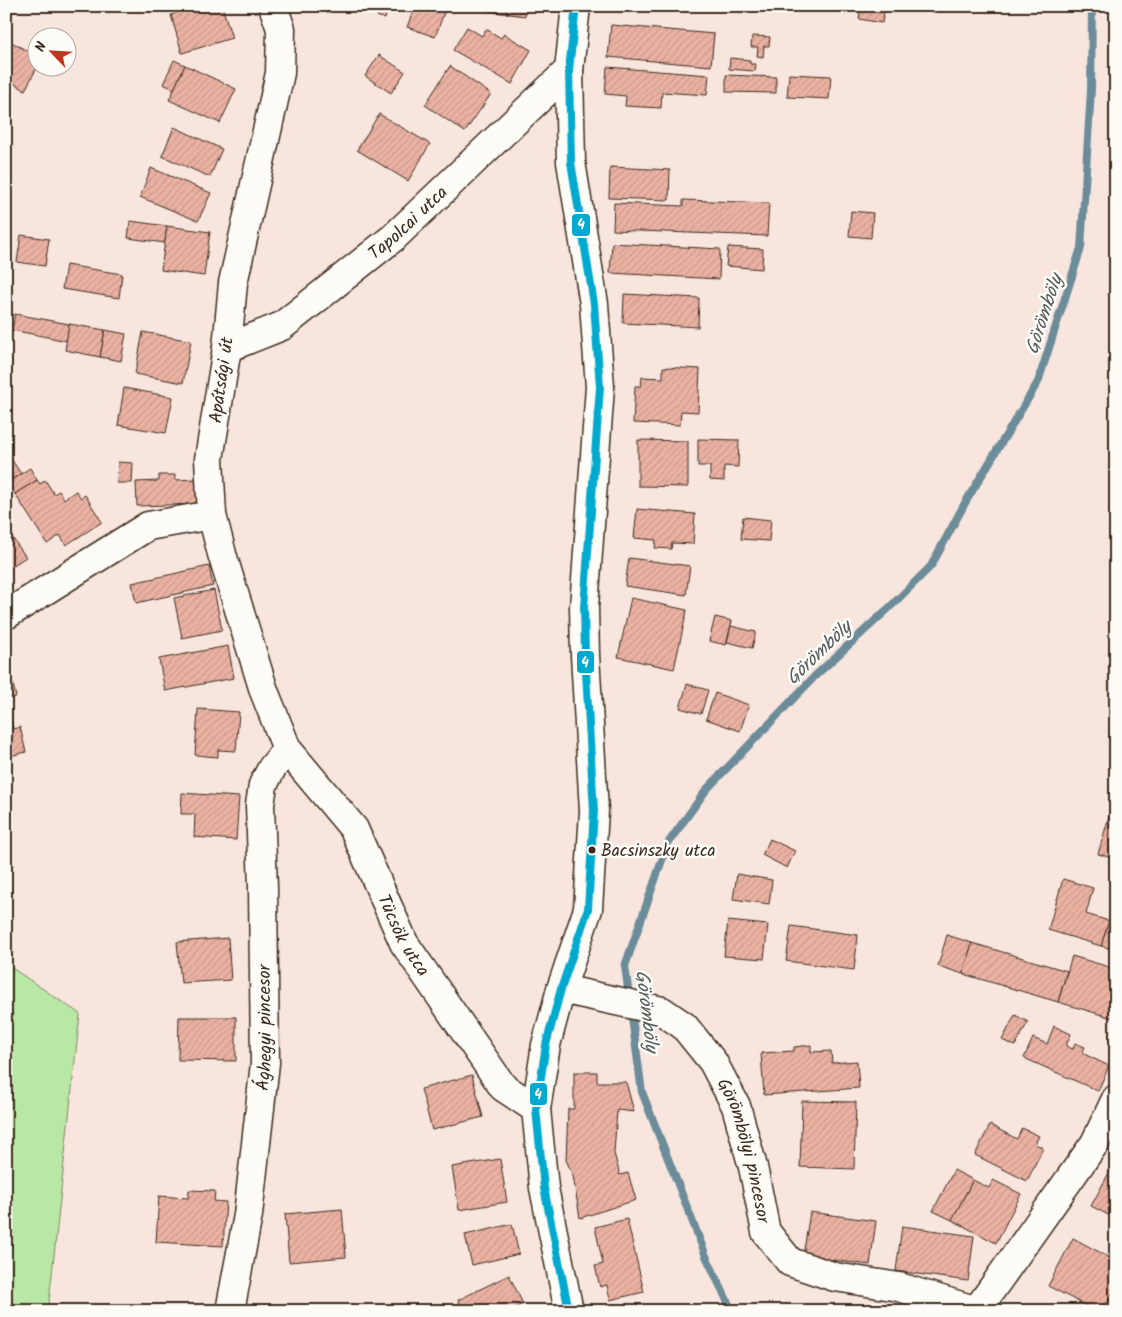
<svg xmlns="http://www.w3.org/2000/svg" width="1122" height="1317" viewBox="0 0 1122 1317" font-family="Kalam,sans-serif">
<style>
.green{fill:#b9e7a5;stroke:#7a8862}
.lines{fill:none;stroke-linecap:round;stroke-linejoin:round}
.stream{stroke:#6c8c9a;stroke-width:8}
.building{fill:url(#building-hatch);stroke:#3b2a1e}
.minor-casing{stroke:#3b2a1e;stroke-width:31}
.minor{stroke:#fdfcf7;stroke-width:28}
.bus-1-casing{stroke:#fdfcf7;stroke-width:11}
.bus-1{stroke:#00a9ce;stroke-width:8}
.bus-dot{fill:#3b2a1e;stroke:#fdfcf7;stroke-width:2}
.labels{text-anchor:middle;stroke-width:5;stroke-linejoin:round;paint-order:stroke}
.bus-label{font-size:17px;fill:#3b2a1e;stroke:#fdfcf7;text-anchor:start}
.street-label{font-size:18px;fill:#3b2a1e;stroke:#fdfcf7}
.water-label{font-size:19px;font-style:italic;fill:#535b5c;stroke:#fdfcf7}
.line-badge{stroke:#fdfcf7;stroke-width:2}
.badge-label{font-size:14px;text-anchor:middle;font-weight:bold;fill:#fff}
</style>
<defs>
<pattern id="building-hatch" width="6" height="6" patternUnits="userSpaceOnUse" patternTransform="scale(1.25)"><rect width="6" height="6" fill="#ebb2a3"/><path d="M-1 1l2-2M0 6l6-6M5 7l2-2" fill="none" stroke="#ca998c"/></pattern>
</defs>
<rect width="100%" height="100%" fill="#f8e6de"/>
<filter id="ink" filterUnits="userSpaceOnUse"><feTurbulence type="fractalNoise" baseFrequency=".02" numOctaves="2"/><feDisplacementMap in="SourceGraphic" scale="10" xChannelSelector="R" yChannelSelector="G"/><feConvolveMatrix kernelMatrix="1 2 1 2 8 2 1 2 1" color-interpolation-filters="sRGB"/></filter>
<g filter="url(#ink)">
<polygon class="green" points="6,964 80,1014 48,1311 6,1311"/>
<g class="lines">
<polyline class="stream" points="732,1311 706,1256 642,1092 625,966 668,843 707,789 816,675 889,608 931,566 965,503 1038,382 1081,248 1091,90 1092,6"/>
</g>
<g class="building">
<polygon points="198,6 222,6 232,38 182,53 171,15"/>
<polygon points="380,6 388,6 385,19 377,16"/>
<polygon points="415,6 434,6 445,10 435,37 407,27"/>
<polygon points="488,6 527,6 525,16 487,11"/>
<polygon points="628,6 674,6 674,11"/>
<polygon points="861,6 885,6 882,23 859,19"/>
<polygon points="611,25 714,34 711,66 608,57"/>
<polygon points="467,27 482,36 486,29 501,38 504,34 531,50 512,84 453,50"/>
<polygon points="752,36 770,37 769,46 764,46 763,57 757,56 758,47 751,47"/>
<polygon points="6,39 38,57 38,66 25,90 6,79"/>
<polygon points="379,55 405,72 391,93 365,76"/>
<polygon points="730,58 750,60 750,64 756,64 755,71 729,69"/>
<polygon points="174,60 185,65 174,89 163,84"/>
<polygon points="185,65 236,89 220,123 169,100"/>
<polygon points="450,66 491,94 465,132 425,105"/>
<polygon points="607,67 709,75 707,95 662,92 661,108 625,106 626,96 605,94"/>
<polygon points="789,74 831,76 829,99 787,97"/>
<polygon points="726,75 776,77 776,93 726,92"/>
<polygon points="379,114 430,144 408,181 357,150"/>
<polygon points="174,127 222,149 210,177 162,156"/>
<polygon points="610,167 670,170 669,200 609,198"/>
<polygon points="151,168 211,193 198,221 140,197"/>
<polygon points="683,200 769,203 767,236 613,230 614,203 683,206"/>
<polygon points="851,211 873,213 871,238 849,236"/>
<polygon points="130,221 167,226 165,243 128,238"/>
<polygon points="167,226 210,232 204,276 161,270"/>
<polygon points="21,235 49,239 45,266 17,262"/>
<polygon points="612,243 720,249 719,279 610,273"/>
<polygon points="728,247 763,249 762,269 726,266"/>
<polygon points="66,265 122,274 119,298 62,289"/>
<polygon points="624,294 699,298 698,327 623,323"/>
<polygon points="15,314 69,324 67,341 12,330"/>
<polygon points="69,324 105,330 100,357 65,350"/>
<polygon points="105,330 126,334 121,361 100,357"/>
<polygon points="143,332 191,341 183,383 135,374"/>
<polygon points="663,367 700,369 698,412 681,411 680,425 633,423 635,386 641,386 642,377 663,378"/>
<polygon points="124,388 173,397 166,433 118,425"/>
<polygon points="698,439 739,440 738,467 724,466 724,481 710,480 710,466 698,466"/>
<polygon points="638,440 688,441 688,487 638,486"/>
<polygon points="6,451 21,474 12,479 6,471"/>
<polygon points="118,462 133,463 132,483 117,483"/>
<polygon points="30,468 37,480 15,494 8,482"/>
<polygon points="159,475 175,475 175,480 196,479 197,504 137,506 136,482 159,481"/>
<polygon points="37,480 40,484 45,480 54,494 59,491 64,499 76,491 81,498 85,495 102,522 66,545 60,535 47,544 15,494"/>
<polygon points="637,509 695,514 693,544 672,543 671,549 655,548 656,540 634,538"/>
<polygon points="743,517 771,520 769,541 741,539"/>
<polygon points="6,529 26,557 6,570"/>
<polygon points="629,558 690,566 686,595 625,586"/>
<polygon points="209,566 213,586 136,603 132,583"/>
<polygon points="214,590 222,630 182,638 174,598"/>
<polygon points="631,598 687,610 674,669 618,657"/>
<polygon points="715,617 732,621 726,645 709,641"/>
<polygon points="731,626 756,632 752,648 727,642"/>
<polygon points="228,646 234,678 165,691 159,659"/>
<polygon points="12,680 16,697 7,699 13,729 20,727 26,752 6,757 6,681"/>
<polygon points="687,684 708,690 701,714 680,708"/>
<polygon points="715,693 749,705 740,731 706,719"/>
<polygon points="198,709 239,712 236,751 218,750 218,757 195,755"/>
<polygon points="182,793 239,797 236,840 194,837 195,814 181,814"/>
<polygon points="1113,803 1116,804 1116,859 1098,854"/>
<polygon points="770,839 795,851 787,868 762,855"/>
<polygon points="737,874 772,880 769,904 733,899"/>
<polygon points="1063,879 1093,888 1086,914 1109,921 1101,946 1048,930"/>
<polygon points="1115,902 1116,902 1116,950 1101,946"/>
<polygon points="728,921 768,925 764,959 724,956"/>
<polygon points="791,926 858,935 854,970 786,961"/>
<polygon points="947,935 972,943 963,974 938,966"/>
<polygon points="228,938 231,980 181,983 177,942"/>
<polygon points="972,943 1067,971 1058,1002 963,974"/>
<polygon points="1072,956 1116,969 1116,1019 1058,1002"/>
<polygon points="1015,1015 1028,1022 1015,1046 1002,1040"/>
<polygon points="179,1017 236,1017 236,1061 178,1060"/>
<polygon points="1054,1026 1071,1034 1066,1046 1073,1049 1075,1043 1085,1047 1082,1053 1109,1066 1098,1091 1024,1058 1033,1038 1047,1044"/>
<polygon points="811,1045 811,1052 831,1051 832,1063 857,1061 859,1088 764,1095 761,1053 794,1051 794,1047"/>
<polygon points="574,1072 597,1072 597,1082 626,1082 634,1112 617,1110 614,1153 620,1175 628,1173 636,1200 580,1218 573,1176 566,1160 568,1109 574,1109"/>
<polygon points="472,1075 483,1117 432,1130 421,1089"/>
<polygon points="802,1101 856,1102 854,1169 800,1167"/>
<polygon points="990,1125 1017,1139 1022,1128 1039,1136 1035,1144 1043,1148 1027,1181 975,1155"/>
<polygon points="500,1159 507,1202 459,1210 452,1167"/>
<polygon points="1111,1169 1116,1171 1116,1219 1091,1206"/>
<polygon points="954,1170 973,1180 952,1220 933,1211"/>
<polygon points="973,1180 989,1188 993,1180 1021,1194 996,1243 952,1220"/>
<polygon points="189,1190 215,1191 214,1201 226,1202 223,1246 156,1242 159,1196 188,1198"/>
<polygon points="342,1209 346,1257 289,1262 285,1214"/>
<polygon points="810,1212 876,1221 870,1265 803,1256"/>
<polygon points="627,1219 644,1292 610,1300 607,1285 600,1287 595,1266 603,1264 595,1227"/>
<polygon points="512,1224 519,1254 472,1265 465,1235"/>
<polygon points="902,1226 974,1236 968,1281 896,1271"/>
<polygon points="1073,1238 1116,1261 1116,1286 1103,1311 1096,1311 1048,1286"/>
<polygon points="509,1275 523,1304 509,1311 463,1311 458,1300"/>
<polygon points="861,1307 899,1311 861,1311"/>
</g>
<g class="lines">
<g class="minor-casing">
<g id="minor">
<path id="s1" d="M273 6 281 29 280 73 233 283 227 348 209 459 212 515 222 554 264 691 287 749 354 829 404 943 503 1087 536 1109"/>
<path id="s2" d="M227 348 282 326 394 237 569 70"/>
<polyline points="6,615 148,526 212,515"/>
<path id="s3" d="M561 989 662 1011 684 1026 713 1062 736 1106 753 1167 766 1232 790 1262 835 1277 899 1287 977 1311"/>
<polyline points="977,1310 1095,1143 1116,1099"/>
<path id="s4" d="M230 1311 248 1215 265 1063 263 888 260 805 263 785 272 768 287 749"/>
<polyline points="569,1311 544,1188 536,1109 546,1045 561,989 588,909 594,811 585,655 584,607 600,387 594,304 571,162 569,70 576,6"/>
</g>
</g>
<use href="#minor" class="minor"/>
<g class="bus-1-casing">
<polyline id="bus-1" points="569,1311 544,1188 536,1109 546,1045 561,989 588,909 594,811 585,655 584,607 600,387 594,304 571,162 569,70 576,6"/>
</g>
<use href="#bus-1" class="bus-1"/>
</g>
</g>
<circle class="bus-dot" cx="592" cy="850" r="4.5"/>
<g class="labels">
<g class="bus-label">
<text x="601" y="856">Bacsinszky utca</text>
</g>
<g class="street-label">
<text dy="6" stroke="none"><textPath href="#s2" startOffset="222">Tapolcai utca</textPath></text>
<text transform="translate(221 380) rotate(-82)" y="6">Apátsági út</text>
<text dy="6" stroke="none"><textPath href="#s1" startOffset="985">Tücsök utca</textPath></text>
<text dy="6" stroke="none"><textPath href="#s4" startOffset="286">Ághegyi pincesor</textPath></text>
<text dy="6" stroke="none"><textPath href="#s3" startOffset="271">Görömbölyi pincesor</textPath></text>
</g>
<g class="water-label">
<text transform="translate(1043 314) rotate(-72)" y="7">Görömböly</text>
<text transform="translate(818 652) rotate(-44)" y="7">Görömböly</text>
<text transform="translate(648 1011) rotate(83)" y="7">Görömböly</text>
</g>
</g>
<g class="line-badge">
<rect x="571" y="213" width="20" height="24" rx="5" fill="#00a9ce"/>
<rect x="576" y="650" width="19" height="24" rx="5" fill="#00a9ce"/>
<rect x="529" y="1082" width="19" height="24" rx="5" fill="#00a9ce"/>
</g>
<g class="badge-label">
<text x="581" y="229">4</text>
<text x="585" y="667">4</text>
<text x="538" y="1099">4</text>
</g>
<rect width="1122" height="1317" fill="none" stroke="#fdfcf7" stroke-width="25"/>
<rect x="12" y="12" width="1097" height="1292" fill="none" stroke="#3b2a1e" stroke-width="2" filter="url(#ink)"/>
<g transform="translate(52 52) rotate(295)"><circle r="24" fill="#fdfcf7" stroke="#afa8a0"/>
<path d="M0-4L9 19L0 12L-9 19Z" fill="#c8321e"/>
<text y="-8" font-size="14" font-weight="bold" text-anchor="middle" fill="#3b2a1e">N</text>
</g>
</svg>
